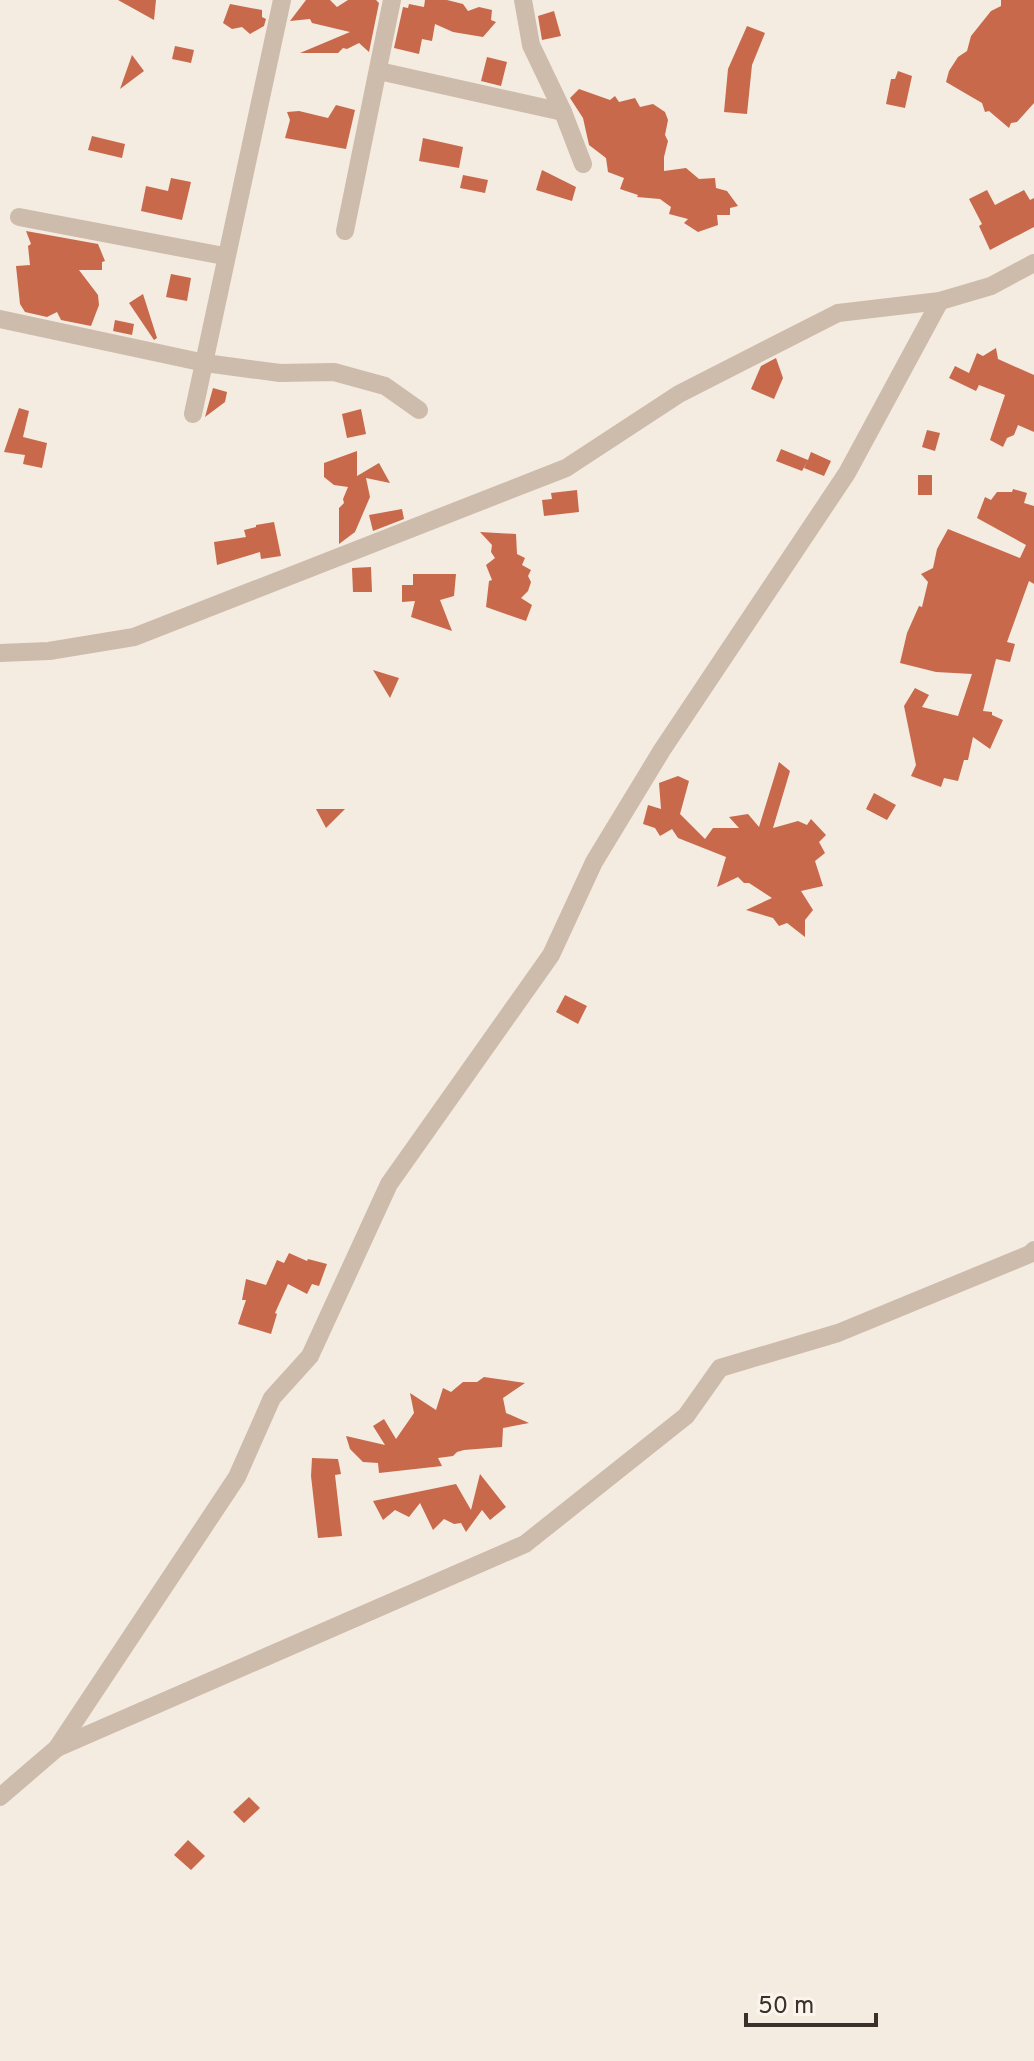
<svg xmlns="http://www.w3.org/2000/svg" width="1034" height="2061" viewBox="0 0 1034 2061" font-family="Overpass,sans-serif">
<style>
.building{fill:#c8694b}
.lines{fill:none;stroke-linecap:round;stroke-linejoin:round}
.minor{stroke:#cdbbac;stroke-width:18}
</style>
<rect width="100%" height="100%" fill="#f4ebe1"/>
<g class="building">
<polygon points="118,0 156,0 154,20"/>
<polygon points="306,0 330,0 337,7 348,0 376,0 379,3 369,52 359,43 347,49 343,48 338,53 300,53 350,32 312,23 310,19 290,21"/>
<polygon points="425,0 447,0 463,4 468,11 479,7 492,10 491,20 496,22 483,37 453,32 435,24 432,41 422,39 419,54 394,48 403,7 408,8 409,4 424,7"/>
<polygon points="1001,0 1034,0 1034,103 1017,122 1011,123 1009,128 989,111 985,112 982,103 946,82 949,71 958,57 967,51 971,36 991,11 1001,6"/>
<polygon points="230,4 262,10 262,17 266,19 264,26 250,34 242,27 232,29 223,23"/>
<polygon points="554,11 561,36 542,40 538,16"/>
<polygon points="747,26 765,33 752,65 747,114 724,112 728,69"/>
<polygon points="175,46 194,50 191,63 172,59"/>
<polygon points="132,55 144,71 120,89"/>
<polygon points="487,57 507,62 501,86 481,81"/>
<polygon points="898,71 912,76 905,108 886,104 891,79 895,79"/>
<polygon points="579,89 610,100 615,96 619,102 635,98 640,107 653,104 665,112 668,120 665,135 668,141 664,157 664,171 686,168 699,179 715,178 716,188 727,191 738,206 730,208 730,215 717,215 718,225 698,232 684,223 688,219 669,214 671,207 660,199 637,197 638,195 620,189 624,178 608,172 606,158 589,145 583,118 570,98"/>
<polygon points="336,105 355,110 346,149 285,138 290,120 287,112 299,111 328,118"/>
<polygon points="92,136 125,144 122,158 88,150"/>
<polygon points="423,138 463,147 459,168 419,161"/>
<polygon points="542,170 576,187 572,201 536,190"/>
<polygon points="463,175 488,180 485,193 460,188"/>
<polygon points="171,178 191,182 182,220 141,211 146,186 168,191"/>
<polygon points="987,190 995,205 1024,190 1030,200 1034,198 1034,227 990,250 979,226 982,224 969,199"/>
<polygon points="26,231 98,244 105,261 102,262 102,270 79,270 98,295 99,305 91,326 61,320 57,312 47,317 25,312 20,304 16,266 30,265 28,246 31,244"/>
<polygon points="171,274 191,278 187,301 166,297"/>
<polygon points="143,294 157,338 154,340 129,303"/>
<polygon points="115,320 134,324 132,335 113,331"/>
<polygon points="996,348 998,359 1034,375 1034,432 1018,425 1014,435 1007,438 1003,447 990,440 1005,395 979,385 976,391 949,378 955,366 969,373 977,353 983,356"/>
<polygon points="776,358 783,378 774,399 751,389 761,366"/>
<polygon points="213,388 227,392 225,402 205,417"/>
<polygon points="19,408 29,411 23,437 47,443 42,468 23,464 25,455 4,452"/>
<polygon points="361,409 366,434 347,438 342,414"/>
<polygon points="927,430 940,433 935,451 922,447"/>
<polygon points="781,449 808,460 811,452 831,461 824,476 804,468 808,460 802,471 776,461"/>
<polygon points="357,451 357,476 379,463 390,483 366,478 370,497 355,532 339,544 339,508 344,503 343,499 348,487 334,485 324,477 324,463"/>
<rect x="918" y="475" width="14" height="20"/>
<polygon points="1013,489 1027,493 1024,503 1034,506 1034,584 1029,581 1007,642 1015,644 1010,662 996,659 983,711 992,712 992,715 1003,720 990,749 973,737 968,760 964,760 958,781 944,778 941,787 911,776 916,765 904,706 915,688 929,695 922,707 958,716 972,674 936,672 900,663 907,633 919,606 922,607 928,582 921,574 933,568 937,549 948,529 1020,558 1026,545 977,518 985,497 991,500 997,492 1012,492"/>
<polygon points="577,490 579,512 544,516 542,500 552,499 551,493"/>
<polygon points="402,509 404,519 373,531 369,515"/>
<polygon points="274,522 281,556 261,559 260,552 217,565 214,542 246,537 244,530 256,527 256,525"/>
<polygon points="480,532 516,534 517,554 525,558 522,565 531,570 528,576 531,582 528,591 521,598 532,605 526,621 486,607 489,581 492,580 486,565 495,558 491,552 492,545"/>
<polygon points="371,567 372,592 353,592 352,568"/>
<polygon points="413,574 456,574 454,596 440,600 452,631 411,617 415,601 402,602 402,585 413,585"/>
<polygon points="373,670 399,678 390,698"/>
<polygon points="779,762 790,771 773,828 798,821 807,825 811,819 826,835 819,842 825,853 815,861 823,886 801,891 813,910 805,920 805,937 787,923 779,926 773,918 746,910 772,898 749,883 744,883 738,877 717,887 726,857 678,838 672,829 660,836 655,828 643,824 648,805 661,809 659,783 678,776 689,781 680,814 705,839 713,828 739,828 729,817 748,814 759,827"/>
<polygon points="874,793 896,805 887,820 866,809"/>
<polygon points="316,809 345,809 326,828"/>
<polygon points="565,995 587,1006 578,1024 556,1012"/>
<polygon points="289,1253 307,1261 308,1259 327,1264 319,1286 312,1284 307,1294 288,1284 275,1313 277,1314 271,1334 238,1324 246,1300 242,1300 246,1279 266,1285 277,1260 284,1263"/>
<polygon points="484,1377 525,1383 503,1398 506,1413 529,1423 503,1428 502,1447 464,1450 457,1452 453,1456 438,1458 442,1466 379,1473 378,1463 363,1462 350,1449 346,1436 385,1445 373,1426 384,1419 396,1439 414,1413 410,1393 436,1410 443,1388 451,1392 463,1382 477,1382"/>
<polygon points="312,1458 338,1459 341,1474 335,1475 342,1536 318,1538 311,1476"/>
<polygon points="480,1474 506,1507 490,1520 482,1510 466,1532 461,1523 454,1524 444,1519 433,1530 420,1503 409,1517 395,1510 383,1520 373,1501 456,1484 471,1510"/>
<polygon points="249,1797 260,1808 244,1823 233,1812"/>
<polygon points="188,1840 205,1856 191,1870 174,1855"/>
</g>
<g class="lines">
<g class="minor">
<polyline points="523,0 531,45 563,112 583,164"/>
<polyline points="379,71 563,112"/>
<polyline points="19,217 224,256"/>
<polyline points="345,231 392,0"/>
<polyline points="0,319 205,363 280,373 334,372 385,386 419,410"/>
<polyline points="193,414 282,0"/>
<polyline points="0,653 49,651 134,637 566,468 679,394 838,313 940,301 991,286 1034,263"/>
<polyline points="57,1748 525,1544 686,1416 720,1368 838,1333 1030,1254 1034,1250"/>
<polyline points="0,1797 57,1748 237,1477 272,1398 310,1356 389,1184 551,955 594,862 662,750 847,473 940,301"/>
</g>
</g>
<path d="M746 2013v12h130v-12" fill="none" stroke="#3b302b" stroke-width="4"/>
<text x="758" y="2013" font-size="24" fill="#3b302b" stroke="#fbf5ee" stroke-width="6" paint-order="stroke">50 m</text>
</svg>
